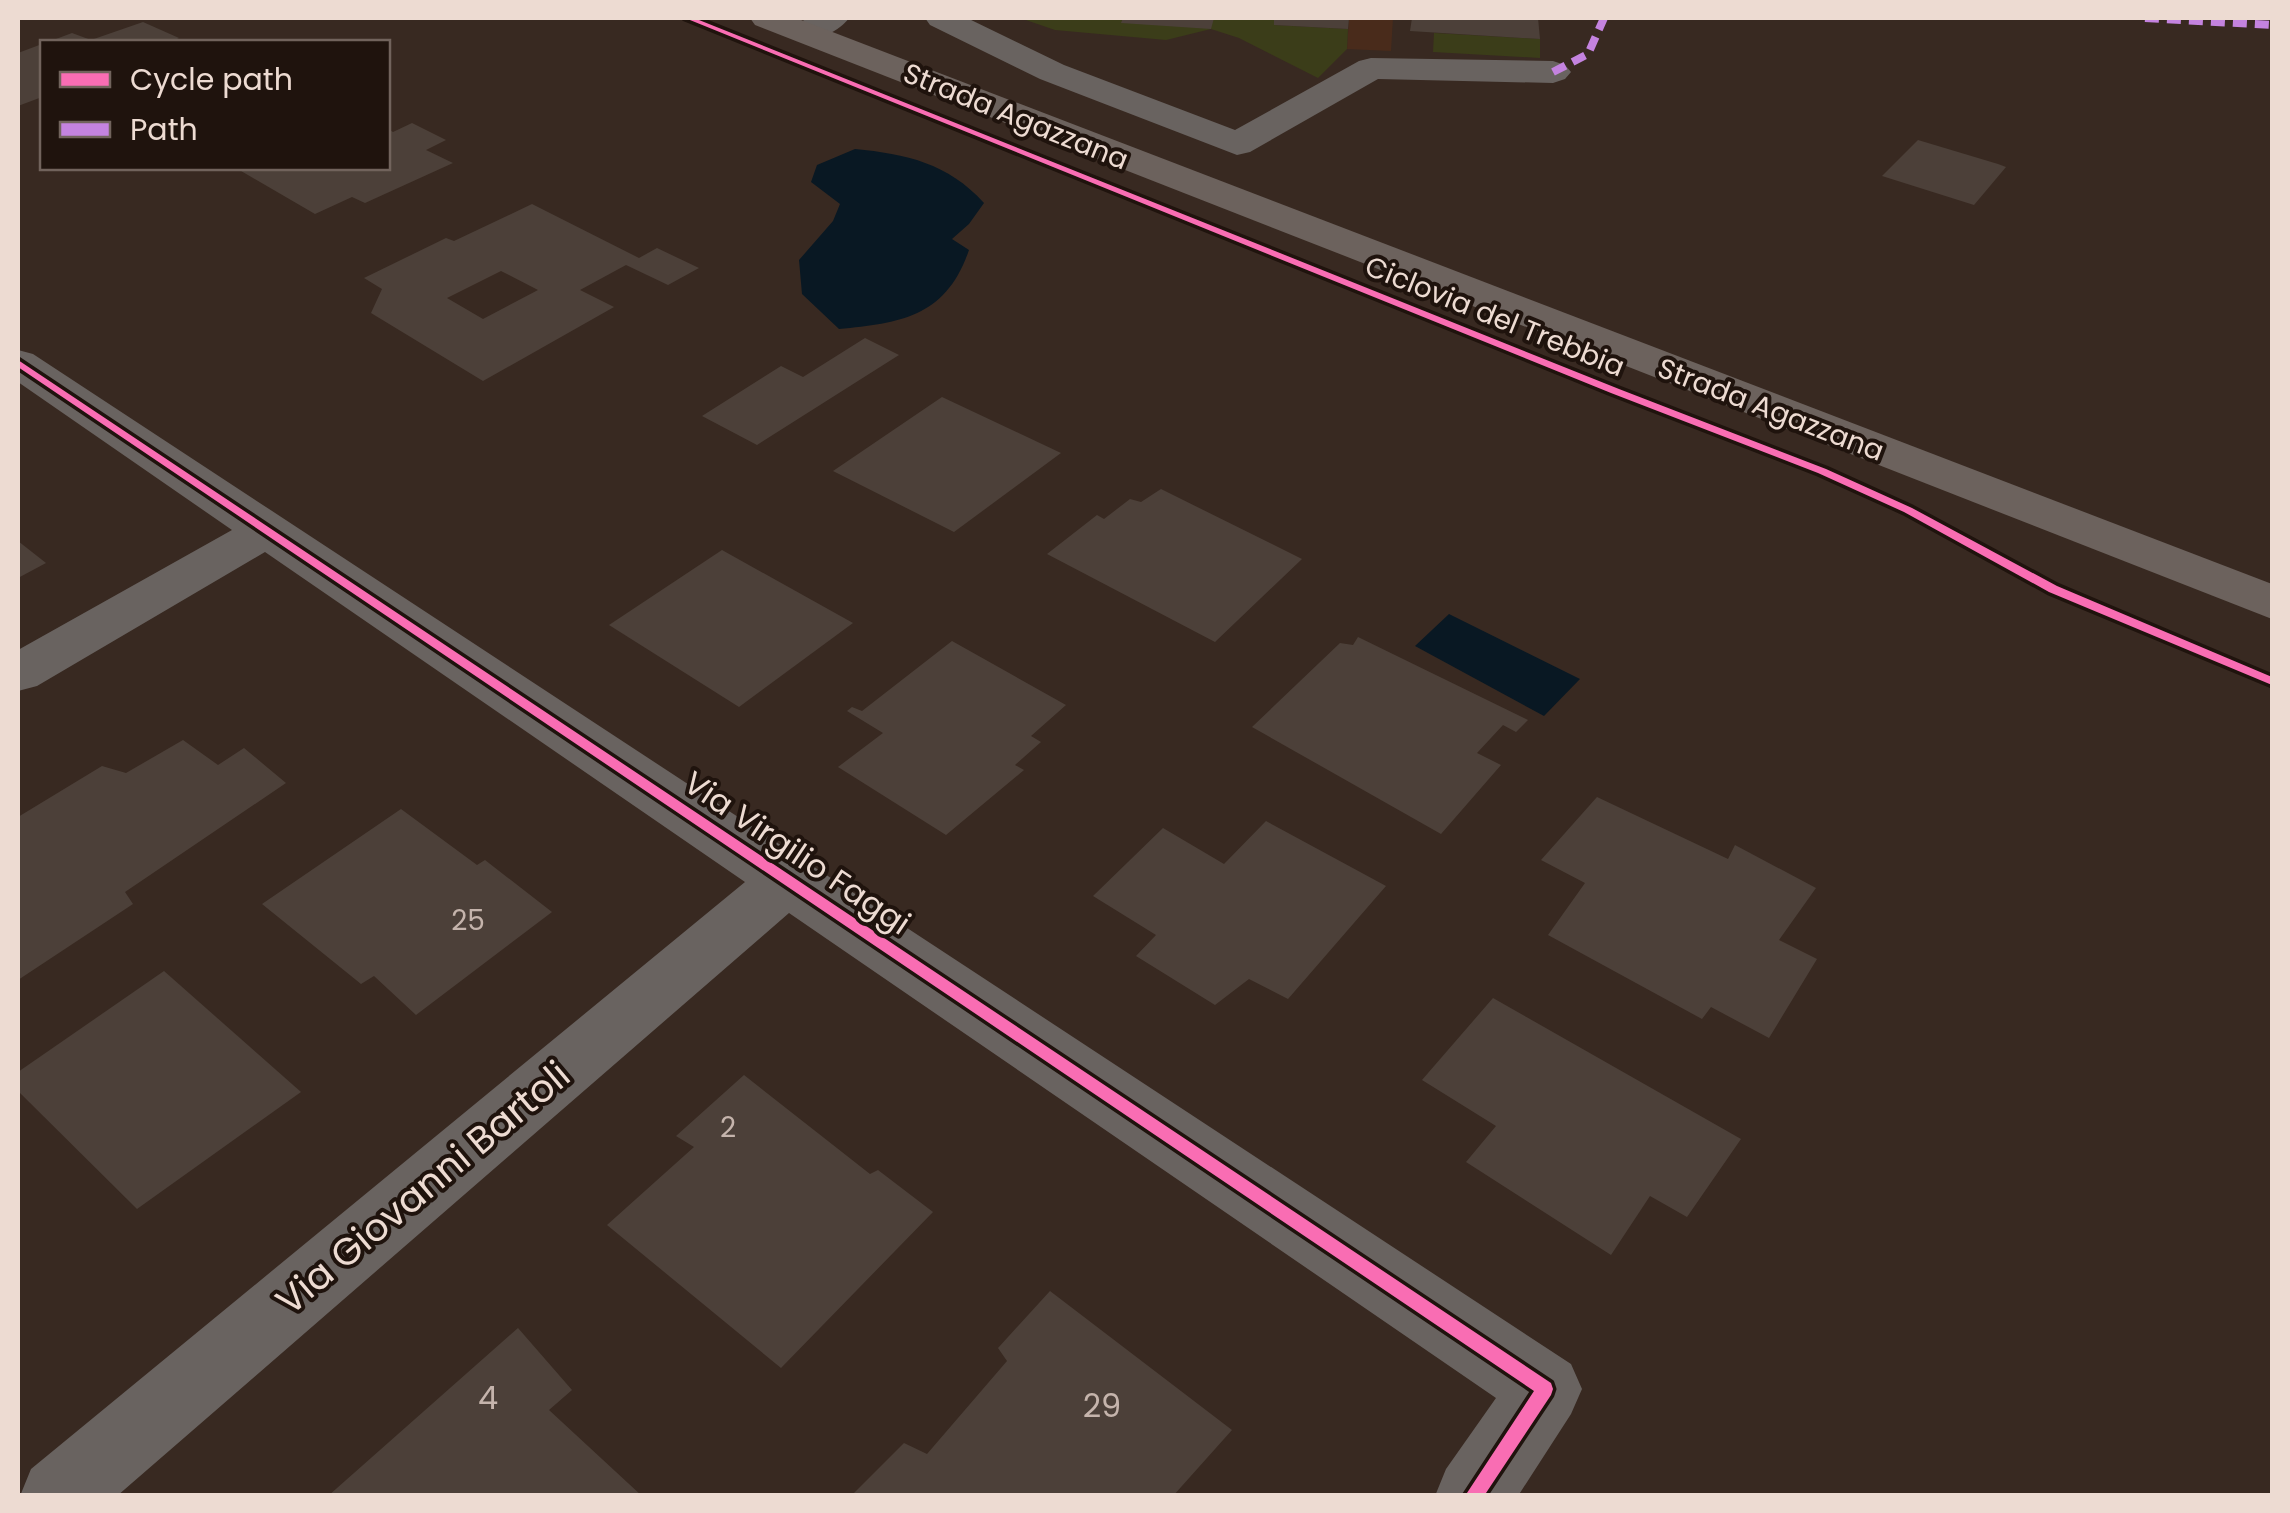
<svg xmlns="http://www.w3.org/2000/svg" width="2290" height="1513" viewBox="0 0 2290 1513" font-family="Poppins,sans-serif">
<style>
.built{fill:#492b1b}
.green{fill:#3b3d19}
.water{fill:#091823}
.building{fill:#4c4039;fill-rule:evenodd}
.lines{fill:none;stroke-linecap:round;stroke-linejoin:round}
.minor{fill:#696360;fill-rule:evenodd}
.major{fill:#6c625d;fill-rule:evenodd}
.quiet{stroke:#c483df;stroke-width:8;stroke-dasharray:14 8;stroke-linecap:butt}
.cycleway-casing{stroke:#1f130d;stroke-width:7}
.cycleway{fill:#f96db3;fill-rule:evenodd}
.labels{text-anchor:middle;stroke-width:8;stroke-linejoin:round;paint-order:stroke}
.far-street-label{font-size:28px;fill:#eddbd2;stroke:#1f130d}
.number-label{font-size:28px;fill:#c5b4ac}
.street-label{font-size:32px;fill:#eddbd2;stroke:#1f130d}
.near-number-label{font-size:32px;fill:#c5b4ac}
.near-street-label{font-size:38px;fill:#eddbd2;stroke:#1f130d}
</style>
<rect width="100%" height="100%" fill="#382921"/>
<polygon class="built" points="1349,18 1393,18 1391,51 1347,49"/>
<g class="green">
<polygon points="1020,18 1274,18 1274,25 1348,29 1347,49 1318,78 1239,38 1211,29 1166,40 1055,30"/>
<polygon points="1434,33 1540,39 1540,58 1433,52"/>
</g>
<g class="water">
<path d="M855 149C906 154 948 163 984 203L969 224 952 239 969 250C946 317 901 323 839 329L802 294 799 260 833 221 840 204 811 182 817 165Z"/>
<polygon points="1449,614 1580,679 1544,716 1415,646"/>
</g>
<g class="building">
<polygon points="1123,18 1214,18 1211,29 1121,23"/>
<polygon points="1274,18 1349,18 1348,29 1274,25"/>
<polygon points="1412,18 1538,18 1540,39 1410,31"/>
<polygon points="143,22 179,38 173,41 175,42 48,42 72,33 91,40"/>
<polygon points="42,44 42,97 18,106 18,53"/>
<polygon points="412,123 446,140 426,150 453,163 365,203 352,197 315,214 236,168 388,168 388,129 393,132"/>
<polygon points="1918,140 1998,164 2006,167 1974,205 1882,176"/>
<path d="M532 204 639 258 657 248 699 268 668 285 626 265 580 290 614 307 483 381 371 313 382 289 364 278 446 238 454 241ZM501 271 538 290 483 319 447 298Z"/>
<polygon points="865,338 899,355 757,445 702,416 781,366 803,377"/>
<polygon points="942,397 1061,453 954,532 833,471"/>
<polygon points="1161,489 1302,559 1215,642 1047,554 1097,515 1104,519 1130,499 1141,502"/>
<polygon points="18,541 46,563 18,578"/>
<polygon points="722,550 853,623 739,707 609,625"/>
<polygon points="1358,637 1528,720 1516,732 1503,725 1477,753 1501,765 1441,834 1252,727 1340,643 1353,645"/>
<polygon points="952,641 1066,705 1031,736 1041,742 1015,765 1024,770 946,835 838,767 883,733 847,711 852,707 862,711"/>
<polygon points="183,740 218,765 244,748 286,783 125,892 133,904 18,980 18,817 102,766 126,773"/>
<polygon points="1597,797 1728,859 1735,845 1816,888 1779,940 1817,959 1769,1038 1711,1007 1702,1019 1548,935 1585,883 1541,860"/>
<polygon points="401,809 477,865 485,860 552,912 416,1015 374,976 361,984 262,904"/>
<polygon points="1266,821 1386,886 1288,999 1249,979 1215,1005 1136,956 1156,935 1093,896 1163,828 1224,864"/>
<polygon points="164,971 301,1092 137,1209 18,1091 18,1072"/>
<polygon points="1493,998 1741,1139 1687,1217 1650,1196 1611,1255 1466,1162 1496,1126 1422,1080"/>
<polygon points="744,1075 870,1174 878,1170 933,1212 781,1368 607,1225 694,1147 676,1136"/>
<polygon points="1050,1291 1232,1430 1173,1496 851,1496 904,1443 927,1454 1007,1361 998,1348"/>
<polygon points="518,1328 572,1390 549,1410 642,1496 328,1496"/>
</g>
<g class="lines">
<g class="minor">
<path d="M807 18H849C837 34 811 44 792 39L787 32Z"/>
<polygon points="925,18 967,18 1064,65 1235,130 1359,61 1371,58 1553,61 1565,65 1571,72 1565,79 1553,83 1378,79 1250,152 1237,155 1040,79 930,25"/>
<polygon points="18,350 33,354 1571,1364 1582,1389 1571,1414 1518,1496 1435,1496 1446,1469 1496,1398 789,913 117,1496 20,1496 31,1469 745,882 265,552 37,686 18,691 18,650 232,530 18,382"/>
</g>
<polygon class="major" points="750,18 796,18 2272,584 2272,619 755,25"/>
<g class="quiet">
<polyline points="2145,18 2272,25"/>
<polyline points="1553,72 1588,54 1604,18"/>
</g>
<g class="cycleway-casing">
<g id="cycleway">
<polygon points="685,18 694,18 1619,389 1826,469 1912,508 2057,586 2272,677 2272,685 2049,592 1904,512 1818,473 1611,393"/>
<polygon points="18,360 1551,1383 1553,1389 1551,1395 1484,1496 1465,1496 1534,1391 18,367"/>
</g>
</g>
<use href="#cycleway" class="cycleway"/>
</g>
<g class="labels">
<g class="far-street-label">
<text transform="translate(1016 116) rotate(22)" y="10">Strada Agazzana</text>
<text transform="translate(1495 316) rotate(22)" y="10">Ciclovia del Trebbia</text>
<text transform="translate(1771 409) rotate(21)" y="10">Strada Agazzana</text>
</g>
<g class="number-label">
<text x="468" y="930">25</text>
<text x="728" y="1137">2</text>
</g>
<g class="street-label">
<text transform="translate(797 853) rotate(34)" y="11">Via Virgilio Faggi</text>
</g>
<g class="near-number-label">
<text x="488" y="1409">4</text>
<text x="1102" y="1417">29</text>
</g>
<g class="near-street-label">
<text transform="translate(423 1188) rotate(-40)" y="13">Via Giovanni Bartoli</text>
</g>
</g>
<rect width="2290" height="1513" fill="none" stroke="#eddbd2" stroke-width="40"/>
<rect x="40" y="40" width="350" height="130" fill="#1f130d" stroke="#71635c" stroke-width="2.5"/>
<rect x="60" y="72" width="50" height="15" fill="#f96db3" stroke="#71635c" stroke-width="2.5"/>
<text x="130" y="90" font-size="30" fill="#eddbd2">Cycle path</text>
<rect x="60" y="122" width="50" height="15" fill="#c483df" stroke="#71635c" stroke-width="2.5"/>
<text x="130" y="140" font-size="30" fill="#eddbd2">Path</text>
</svg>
